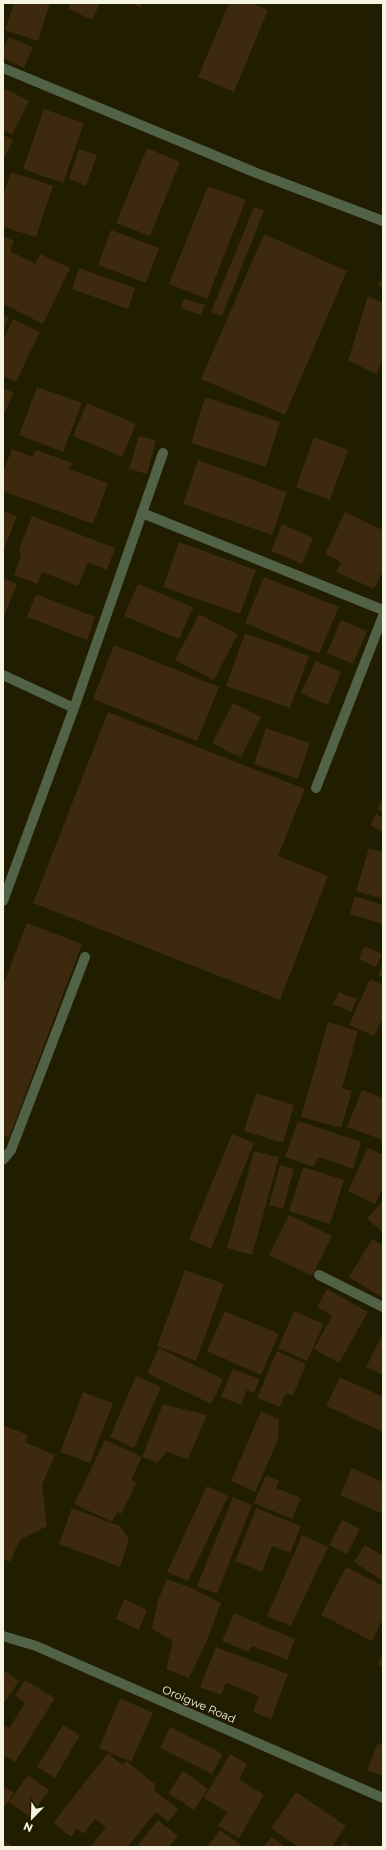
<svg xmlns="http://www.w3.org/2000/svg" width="386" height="1850" viewBox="0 0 386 1850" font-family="Montserrat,sans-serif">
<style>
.building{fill:#3c290e}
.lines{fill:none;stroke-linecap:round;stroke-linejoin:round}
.service{stroke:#526246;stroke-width:10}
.minor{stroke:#526246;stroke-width:10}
.tertiary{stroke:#526246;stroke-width:10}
.labels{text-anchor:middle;stroke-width:3;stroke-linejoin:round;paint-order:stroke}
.street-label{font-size:11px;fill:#f5f4e1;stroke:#211d00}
</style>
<rect width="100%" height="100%" fill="#211d00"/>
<g class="building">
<polygon points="14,3 50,3 38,41 5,30"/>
<polygon points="71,3 100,3 92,20 68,9"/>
<polygon points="129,3 142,3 141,7"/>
<polygon points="229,3 251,3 268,10 234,92 198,77"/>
<polygon points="9,37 33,47 24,68 3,58 3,49"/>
<polygon points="5,89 29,101 12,135 3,130 3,94"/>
<polygon points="44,109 84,123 63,183 23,169"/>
<polygon points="3,135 13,140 3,161"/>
<polygon points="147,148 180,162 150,236 116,223"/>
<polygon points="79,149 97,155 86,186 69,179"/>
<polygon points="11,172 53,186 36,237 3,227 3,195"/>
<polygon points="208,186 246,200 207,299 169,284"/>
<polygon points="254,207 264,211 222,316 211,312"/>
<polygon points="111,230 159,248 146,283 98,265"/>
<polygon points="264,234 347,271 285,415 201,379"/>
<polygon points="3,236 14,241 10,251 35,264 40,254 70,268 43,324 3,304"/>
<polygon points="79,268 135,288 128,309 72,289"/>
<polygon points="383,274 383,288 378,286"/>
<polygon points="368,296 383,303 383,358 377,374 348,361"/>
<polygon points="184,299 205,305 201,315 181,308"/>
<polygon points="3,314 9,318 3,330"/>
<polygon points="13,319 40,332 16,382 3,376 3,340"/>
<polygon points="37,387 82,403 63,452 19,435"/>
<polygon points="3,388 14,393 3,416"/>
<polygon points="205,397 280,422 266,467 191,443"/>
<polygon points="87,403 136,424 122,457 73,436"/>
<polygon points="139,436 156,440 147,474 129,469"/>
<polygon points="314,437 348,450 330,500 296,487"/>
<polygon points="12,449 33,457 36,450 72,463 69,469 108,483 93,524 3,491 3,472"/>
<polygon points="198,460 287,492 272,535 183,504"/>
<polygon points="3,511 17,516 3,552"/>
<polygon points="345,512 383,530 383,570 374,589 336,572 341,562 325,554"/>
<polygon points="32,516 115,548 107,570 88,562 78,586 42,572 37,584 14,575 21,556 19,549"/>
<polygon points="282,524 313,538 302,564 271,551"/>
<polygon points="179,542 256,570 240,614 163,587"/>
<polygon points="264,577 339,607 319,654 245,623"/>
<polygon points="3,578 17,584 3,619"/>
<polygon points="138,584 193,607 179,639 124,616"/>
<polygon points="36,594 95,617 87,640 27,617"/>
<polygon points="199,614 238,634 214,680 175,660"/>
<polygon points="341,620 367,631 353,664 327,653"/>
<polygon points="245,633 309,656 290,708 226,686"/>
<polygon points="114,645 219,687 197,741 93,699"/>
<polygon points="316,661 341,672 328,705 301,693"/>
<polygon points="233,703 261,717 241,758 212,743"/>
<polygon points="108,712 305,789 278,856 328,876 280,1000 33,903"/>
<polygon points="266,728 310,743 298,779 254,764"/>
<polygon points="383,797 383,812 377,809"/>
<polygon points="376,814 383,818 383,832 370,825"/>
<polygon points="369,848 383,852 383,899 356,891"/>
<polygon points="355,896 383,905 383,924 350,914"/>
<polygon points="27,923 82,944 9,1138 3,1135 3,985"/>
<polygon points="364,946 382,954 376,967 359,959"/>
<polygon points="383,961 383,977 378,975"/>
<polygon points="370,979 383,985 383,1018 374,1036 349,1025"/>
<polygon points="339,992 357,999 351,1012 333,1004"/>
<polygon points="328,1022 358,1031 342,1088 352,1091 341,1128 301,1117"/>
<polygon points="362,1090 383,1098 383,1140 347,1127"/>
<polygon points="256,1093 294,1105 283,1143 244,1131"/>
<polygon points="298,1121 361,1142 353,1169 318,1157 314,1167 285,1157"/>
<polygon points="232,1134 254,1143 211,1249 189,1239"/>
<polygon points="368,1148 383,1155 383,1187 375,1204 348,1191"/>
<polygon points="254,1151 279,1157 252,1255 227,1248"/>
<polygon points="280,1165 294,1169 283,1209 269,1205"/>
<polygon points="303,1167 344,1180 330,1224 289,1211"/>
<polygon points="383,1201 383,1233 367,1218"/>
<polygon points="289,1215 332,1236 312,1276 269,1255"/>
<polygon points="372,1239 383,1245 383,1298 349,1277"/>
<polygon points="185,1270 224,1284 196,1361 157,1346"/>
<polygon points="327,1289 368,1312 339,1363 314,1349 332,1316 317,1307"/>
<polygon points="225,1311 279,1334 261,1375 207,1351"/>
<polygon points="294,1311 324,1324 307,1361 278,1348"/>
<polygon points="383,1333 383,1375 366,1367"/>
<polygon points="159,1348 223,1379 211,1404 147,1373"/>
<polygon points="277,1351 306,1364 293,1396 286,1393 280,1407 257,1398"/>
<polygon points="233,1369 260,1379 254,1393 247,1390 241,1405 221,1397"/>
<polygon points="136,1376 161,1387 134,1448 110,1437"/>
<polygon points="340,1377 383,1397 383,1432 326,1406"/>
<polygon points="83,1392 113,1403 90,1463 60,1452"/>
<polygon points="163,1404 207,1415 188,1459 167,1452 157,1463 142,1457"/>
<polygon points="261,1411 279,1419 278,1440 255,1492 231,1481"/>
<polygon points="3,1425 28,1435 25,1442 55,1455 42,1485 47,1526 20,1540 10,1562 3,1559"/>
<polygon points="105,1440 142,1457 131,1480 137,1482 121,1514 117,1512 112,1522 74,1504"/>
<polygon points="352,1468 383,1482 383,1514 340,1495"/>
<polygon points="266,1475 279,1481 276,1488 301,1498 292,1519 254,1503"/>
<polygon points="207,1486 228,1496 188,1581 167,1572"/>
<polygon points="233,1497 252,1505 217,1594 197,1586"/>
<polygon points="72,1508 120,1526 129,1540 120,1567 59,1544"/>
<polygon points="256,1508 301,1526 290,1553 272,1546 262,1572 235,1561"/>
<polygon points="342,1520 360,1529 347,1554 329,1545"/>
<polygon points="302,1535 328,1547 291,1626 267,1616"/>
<polygon points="365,1545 383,1556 383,1581 354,1562"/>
<polygon points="346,1567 383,1586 383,1618 372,1641 321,1615"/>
<polygon points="167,1579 194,1589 221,1603 206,1643 189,1678 166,1669 173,1641 152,1629 158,1600"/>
<polygon points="124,1599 147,1610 139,1630 116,1619"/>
<polygon points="234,1613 295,1639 287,1660 252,1646 249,1652 222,1641"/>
<polygon points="216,1647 288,1674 271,1719 253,1712 259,1696 226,1683 221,1695 200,1687"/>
<polygon points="383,1653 383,1667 378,1664"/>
<polygon points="3,1670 19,1681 3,1705"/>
<polygon points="25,1680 55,1698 15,1762 3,1755 3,1724 9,1728 25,1703 15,1696"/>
<polygon points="120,1698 153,1713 131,1762 99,1748"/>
<polygon points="63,1725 80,1735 55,1778 37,1767"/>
<polygon points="170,1727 223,1754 212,1774 160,1748"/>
<polygon points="378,1743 383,1745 383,1776 367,1770"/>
<polygon points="108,1753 123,1765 126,1761 155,1784 154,1790 178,1809 168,1822 156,1812 127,1847 90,1847 106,1827 95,1819 83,1834 77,1829 71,1837 53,1823"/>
<polygon points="230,1754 247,1764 239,1779 264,1795 239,1838 218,1826 227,1812 204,1798"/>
<polygon points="183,1771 208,1789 194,1810 168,1793"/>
<polygon points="28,1775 49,1790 30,1817 9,1802"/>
<polygon points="3,1786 14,1793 3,1809"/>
<polygon points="296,1792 346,1826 332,1847 298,1847 271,1828"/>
<polygon points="158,1820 178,1836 169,1847 136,1847"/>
<polygon points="220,1830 244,1847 207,1847"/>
<polygon points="272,1837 285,1847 263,1847"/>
<polygon points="3,1840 13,1847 3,1847"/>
<polygon points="344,1842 352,1847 341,1847"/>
</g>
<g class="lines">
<polyline class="service" points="3,1160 11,1150 85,957"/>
<g class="minor">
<polyline points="3,68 259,174 383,221"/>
<polyline points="142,513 383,610"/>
<polyline points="3,675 74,708"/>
<polyline points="316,788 383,616"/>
<polyline points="3,901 74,708 163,453"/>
<polyline points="319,1275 383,1307"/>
</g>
<polyline class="tertiary" points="3,1636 36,1646 383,1798"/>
</g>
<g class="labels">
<g class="street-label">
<text transform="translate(199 1704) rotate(23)" y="4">Oroigwe Road</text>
</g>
</g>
<rect width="386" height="1850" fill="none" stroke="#f5f4e1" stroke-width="8"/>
<g transform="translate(32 1818) rotate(203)" stroke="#211d00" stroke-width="3" paint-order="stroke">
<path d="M0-3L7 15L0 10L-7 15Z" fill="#f5f4e1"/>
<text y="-6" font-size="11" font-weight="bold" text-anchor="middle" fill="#f5f4e1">N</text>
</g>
</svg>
